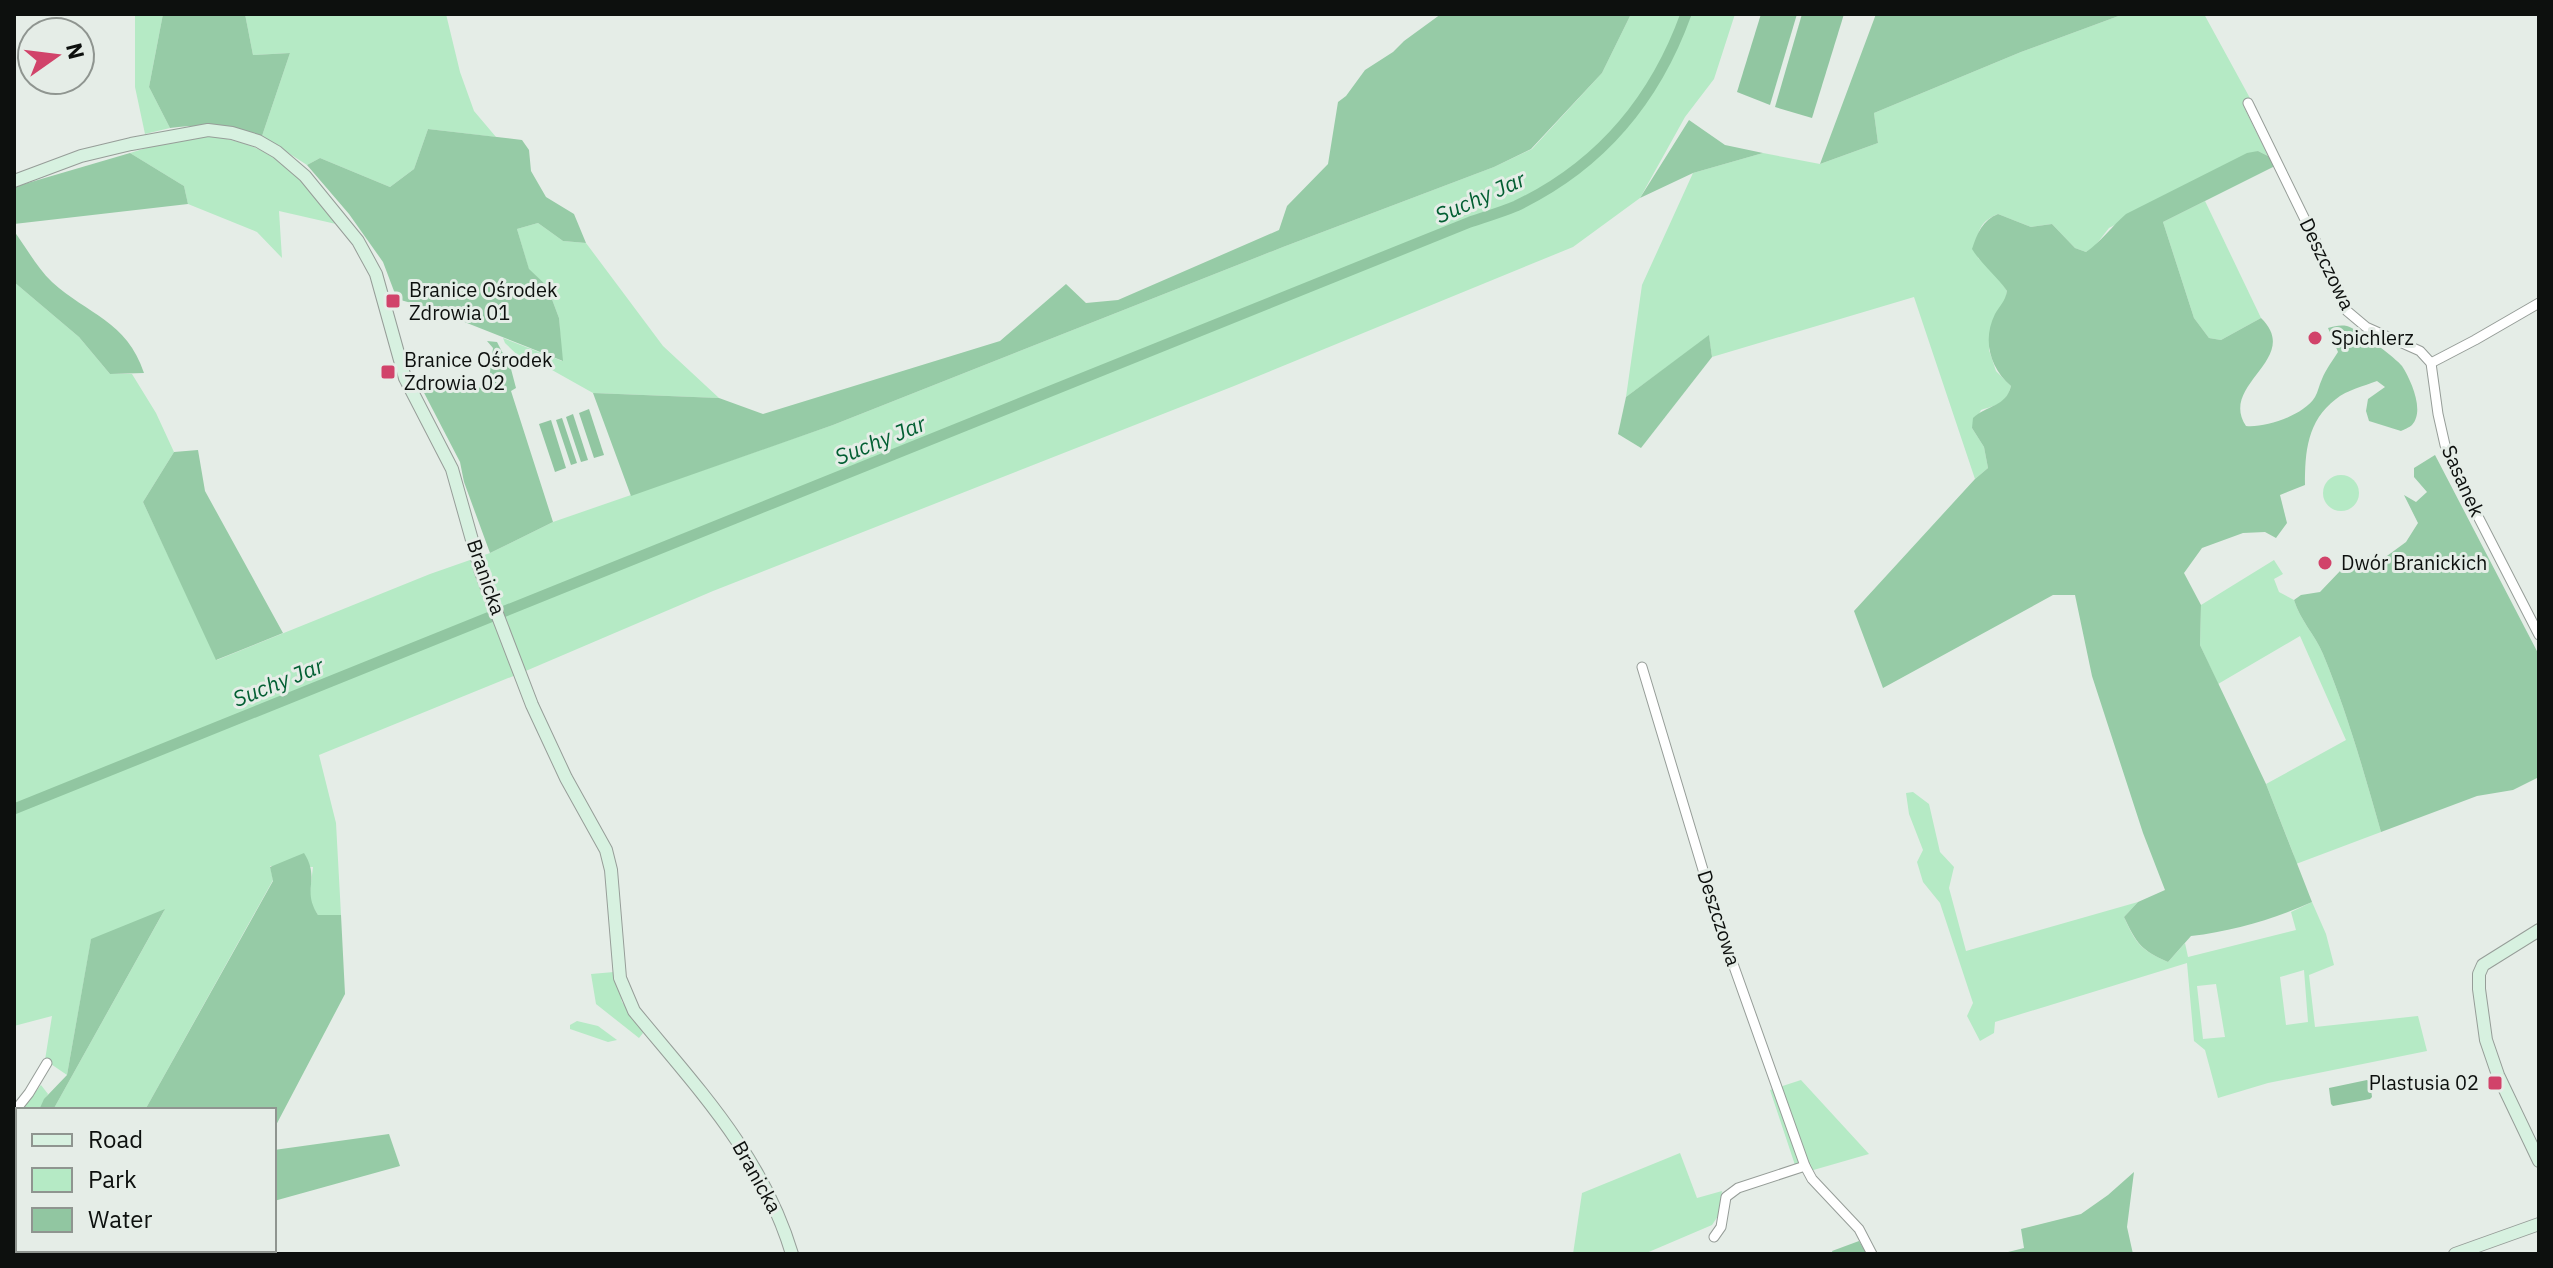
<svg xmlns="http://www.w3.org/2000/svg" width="2553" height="1268" viewBox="0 0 2553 1268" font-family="'IBM Plex Sans',sans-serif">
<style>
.green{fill:#b5eac5;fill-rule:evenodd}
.forest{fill:#96cba6}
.water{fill:#91c6a1}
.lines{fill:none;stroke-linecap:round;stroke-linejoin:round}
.canal{stroke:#91c6a1;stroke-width:11}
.street-casing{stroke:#969d98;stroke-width:11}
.secondary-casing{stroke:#969d98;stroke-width:14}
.street{stroke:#fff;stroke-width:9}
.secondary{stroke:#d7f1e0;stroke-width:12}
.poi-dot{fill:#d1436a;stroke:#e5ede7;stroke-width:3}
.labels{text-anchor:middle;stroke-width:6;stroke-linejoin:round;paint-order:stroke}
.street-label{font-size:20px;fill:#0d100e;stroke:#e5ede7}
.poi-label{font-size:20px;fill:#0d100e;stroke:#e5ede7;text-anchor:start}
.water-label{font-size:22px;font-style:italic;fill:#035f33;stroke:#e5ede7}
</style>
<rect width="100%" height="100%" fill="#e5ede7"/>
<g class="green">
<polygon points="135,14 163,14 149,87 170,128 145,134 135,87"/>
<polygon points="245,14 446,14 460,72 474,111 496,137 428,129 414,169 390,187 320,158 307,165 262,136 290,53 253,55"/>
<polygon points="1631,14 1735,14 1714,79 1685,117 1640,198 1573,247 1234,386 713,591 528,670 319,755 336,823 341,915 318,915 309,901 313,867 270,866 273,880 145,1110 53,1110 164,911 91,940 67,1075 45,1060 52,1016 14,1026 14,282 79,337 110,374 132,374 156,413 174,452 143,502 217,660 430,574 490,553 553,522 833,425 1283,247 1494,167 1532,149 1602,73"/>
<path d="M2124 14H2204L2251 100 2243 105 2268 156 2258 151 2109 228 2095 246 2086 252 2075 248 2052 224 2031 227 1998 214C1976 223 1976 237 1978 258L1994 271 2007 291 2005 302 1998 310 1989 350 1996 371 2011 386C2007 403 1997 405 1981 410L1972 428 1984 447 1988 468 1975 479 1914 297 1712 357 1709 336 1626 397 1642 285 1693 173 1763 153 1820 164 1878 143 1874 113 2021 52Z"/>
<path d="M209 135C227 139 248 143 264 152 294 168 316 197 336 224L279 211 282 258 257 232 188 204 184 186 130 153 169 141Z"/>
<polygon points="2205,201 2261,318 2221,340 2209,338 2194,318 2163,222"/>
<polygon points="538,223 563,241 586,243 663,346 719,398 593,393 552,370 535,366 531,368 505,343 503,338 562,361 559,318 547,286 529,270 517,229"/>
<circle cx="2341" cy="493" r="18"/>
<path d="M2274 560 2283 574 2274 579 2279 592 2294 600C2300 620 2315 635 2323 654 2347 712 2364 772 2381 832L2296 864 2293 853 2266 784 2346 740 2300 636 2218 684 2200 645 2201 605Z"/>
<path d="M1913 792 1929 804 1940 852 1954 867 1949 888 1966 951 2138 902 2124 917C2136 944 2141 950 2168 962L2185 943 2188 957 2296 930 2291 912 2312 902 2326 934 2334 965 2309 975 2315 1027 2418 1016 2427 1051 2268 1083 2218 1098 2205 1050 2194 1041 2187 963 1995 1022 1994 1033 1980 1041 1967 1016 1973 1003 1940 903 1923 882 1917 862 1923 850 1909 814 1906 793ZM2304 970 2308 1022 2286 1025 2280 977ZM2216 984 2225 1037 2203 1039 2197 986Z"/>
<polygon points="614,972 622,1002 642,1028 643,1033 639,1038 596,1004 591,974"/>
<polygon points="577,1021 598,1026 617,1040 608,1042 570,1029 570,1025"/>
<polygon points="1801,1080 1869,1154 1810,1171 1806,1160 1795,1165 1770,1090"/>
<polygon points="41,1085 48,1094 39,1110 21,1110"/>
<polygon points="1680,1153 1697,1198 1722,1191 1718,1216 1712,1225 1644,1254 1573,1254 1582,1193"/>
<polygon points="18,1173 18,1250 67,1250 65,1254 14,1254 14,1180"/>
</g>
<g class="forest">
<path d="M163 14H245L253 55 290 53 262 136C229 125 204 124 170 128L149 87Z"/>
<polygon points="1441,14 1631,14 1602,73 1531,149 1494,167 1283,247 833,425 631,496 593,393 719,398 763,414 1000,341 1066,284 1086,303 1118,300 1279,230 1287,206 1328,164 1338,102 1346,96 1365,70 1393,52 1404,41"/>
<polygon points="1876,14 2124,14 2021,52 1874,113 1878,143 1820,164"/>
<polygon points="1689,120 1725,145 1763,153 1693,173 1640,198"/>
<polygon points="428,129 522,140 529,150 531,171 546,197 574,214 586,243 563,241 538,223 517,229 529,269 547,286 559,318 563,361 429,308 397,299 383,262 349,214 307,165 320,158 390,187 414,169"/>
<path d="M2258 151 2268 156 2275 166 2163 222 2194 318 2209 338 2221 340 2261 318C2303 359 2218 384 2246 426 2266 428 2304 415 2315 397 2318 392 2319 385 2322 379 2326 369 2333 360 2338 352L2328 328C2335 326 2340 325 2347 326 2356 328 2397 359 2402 366 2411 380 2425 411 2412 425 2410 427 2403 430 2401 431L2369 421 2366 411 2368 399 2385 387 2377 381C2364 386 2347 390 2336 399 2307 421 2305 452 2305 485L2280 495 2287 523 2276 538 2265 532 2243 533 2202 548 2184 573 2201 605 2200 645 2266 784 2312 902C2274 919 2233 931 2191 936L2168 962C2141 950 2137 944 2124 917L2138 902 2165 890 2143 833 2092 676 2075 595H2053L1883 688 1854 611 1975 479 1988 468 1984 447 1972 428 1973 418C1987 405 2006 407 2011 386 1990 368 1982 340 1995 314 2000 305 2005 302 2007 291 1996 275 1981 264 1972 249 1977 233 1983 220 1998 214L2031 227 2052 224 2075 248 2086 252C2101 242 2112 226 2126 214L2247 153Z"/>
<polygon points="130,153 184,186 188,204 14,224 14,187"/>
<path d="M14 231C26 247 37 268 52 282 87 314 127 321 144 373L110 374 79 337 14 282Z"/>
<polygon points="1709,335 1712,357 1641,448 1618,434 1626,397"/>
<polygon points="487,341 497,342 511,369 516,388 511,391 553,522 490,553 464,482 460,462 420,385 488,388 493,348"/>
<polygon points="198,450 205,491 283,633 216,660 143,502 174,452"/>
<path d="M2435 455 2539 655V777L2513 790 2477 796 2381 832C2364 772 2347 712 2323 654 2315 635 2300 620 2294 600L2301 595 2320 592 2341 570 2376 564 2406 542 2418 523 2404 495 2416 502 2427 492 2414 477V468Z"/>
<path d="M304 853C321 880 301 889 318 915H341L345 994 274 1129V1110H145L273 881 270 867Z"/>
<polygon points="165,909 53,1110 39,1110 44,1099 67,1075 91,939"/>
<polygon points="389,1134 400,1166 274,1201 274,1150"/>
<polygon points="2134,1172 2127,1227 2133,1254 2000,1254 2024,1248 2021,1229 2081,1214 2108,1195"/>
<polygon points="1859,1241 1867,1254 1833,1254 1832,1251"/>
<polygon points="67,1250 240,1250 242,1254 65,1254"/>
</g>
<g class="water">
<polygon points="1761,14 1797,14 1770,105 1737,92"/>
<polygon points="1802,14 1844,14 1812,118 1775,107"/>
<polygon points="589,409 604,455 594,458 579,413"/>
<polygon points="573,414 588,460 581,462 566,417"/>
<polygon points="562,418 577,463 571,465 556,420"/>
<polygon points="551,420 566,468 555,472 539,424"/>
<polygon points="2367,1080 2370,1082 2372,1097 2370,1099 2333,1106 2331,1104 2329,1088"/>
</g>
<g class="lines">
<path class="canal" d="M14 809 1470 222C1485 217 1502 212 1516 206 1600 166 1655 100 1686 14"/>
<g class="street-casing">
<g id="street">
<polyline points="2248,103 2337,285 2347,311 2366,327 2420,351 2431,363 2438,414 2445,445 2469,499 2539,635"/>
<polyline points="2431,363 2475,340 2539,303"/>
<polyline points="1642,667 1722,933 1805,1166 1812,1179 1859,1229 1872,1254"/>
<polyline points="14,1112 29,1093 47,1063"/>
<polyline points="1714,1237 1721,1227 1726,1197 1738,1188 1805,1166"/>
</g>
</g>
<g class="secondary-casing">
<g id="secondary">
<path d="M14 181 81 156 131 144 208 130 232 133 258 141 277 152 305 176 358 241 376 274 405 378 452 469 481 572 532 705 566 778 606 850 611 870 620 978 634 1011C698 1089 762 1155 792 1254"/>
<polyline points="2539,930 2483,965 2479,974 2479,989 2486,1040 2498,1075 2539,1161"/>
<polyline points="2455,1254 2539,1224"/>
</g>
</g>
<use href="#street" class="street"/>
<use href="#secondary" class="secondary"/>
</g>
<g class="poi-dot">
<rect x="385" y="293" width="16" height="16" rx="4"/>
<circle cx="2315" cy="338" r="8"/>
<rect x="380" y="364" width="16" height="16" rx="4"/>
<circle cx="2325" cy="563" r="8"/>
<rect x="2487" y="1075" width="16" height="16" rx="4"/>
</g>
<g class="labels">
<g class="street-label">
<text transform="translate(2327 264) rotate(64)" y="7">Deszczowa</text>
<text transform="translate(2463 481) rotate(66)" y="7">Sasanek</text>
<text transform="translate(486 577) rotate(71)" y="7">Branicka</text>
<text transform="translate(1719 918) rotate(72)" y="7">Deszczowa</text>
<text transform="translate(757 1177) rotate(61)" y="7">Branicka</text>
</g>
<g class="poi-label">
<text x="409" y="297">Branice Ośrodek<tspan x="409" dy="23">Zdrowia 01</tspan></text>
<text x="2331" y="345">Spichlerz</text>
<text x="404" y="367">Branice Ośrodek<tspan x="404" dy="23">Zdrowia 02</tspan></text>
<text x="2341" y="570">Dwór Branickich</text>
<text x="2479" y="1090" text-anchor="end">Plastusia 02</text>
</g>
<g class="water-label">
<text transform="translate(1480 197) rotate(-24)" y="8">Suchy Jar</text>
<text transform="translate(880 440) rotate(-22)" y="8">Suchy Jar</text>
<text transform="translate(278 682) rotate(-22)" y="8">Suchy Jar</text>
</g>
</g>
<rect width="2553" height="1268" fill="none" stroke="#0d100e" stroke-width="32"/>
<rect x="16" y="1108" width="260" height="144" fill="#e5ede7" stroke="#8f9590" stroke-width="2"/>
<rect x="32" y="1134" width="40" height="12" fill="#d7f1e0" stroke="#8f9590" stroke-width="2"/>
<text x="88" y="1148" font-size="24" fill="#0d100e">Road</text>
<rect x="32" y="1168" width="40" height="24" fill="#b5eac5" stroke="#8f9590" stroke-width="2"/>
<text x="88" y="1188" font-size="24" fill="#0d100e">Park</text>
<rect x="32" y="1208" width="40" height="24" fill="#91c6a1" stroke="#8f9590" stroke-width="2"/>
<text x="88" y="1228" font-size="24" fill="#0d100e">Water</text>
<g transform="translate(56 56) rotate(76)"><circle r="38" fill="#e5ede7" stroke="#8f9590" stroke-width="2"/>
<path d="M0-6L14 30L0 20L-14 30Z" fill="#d1436a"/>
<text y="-12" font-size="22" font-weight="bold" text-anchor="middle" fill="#0d100e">N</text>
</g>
</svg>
